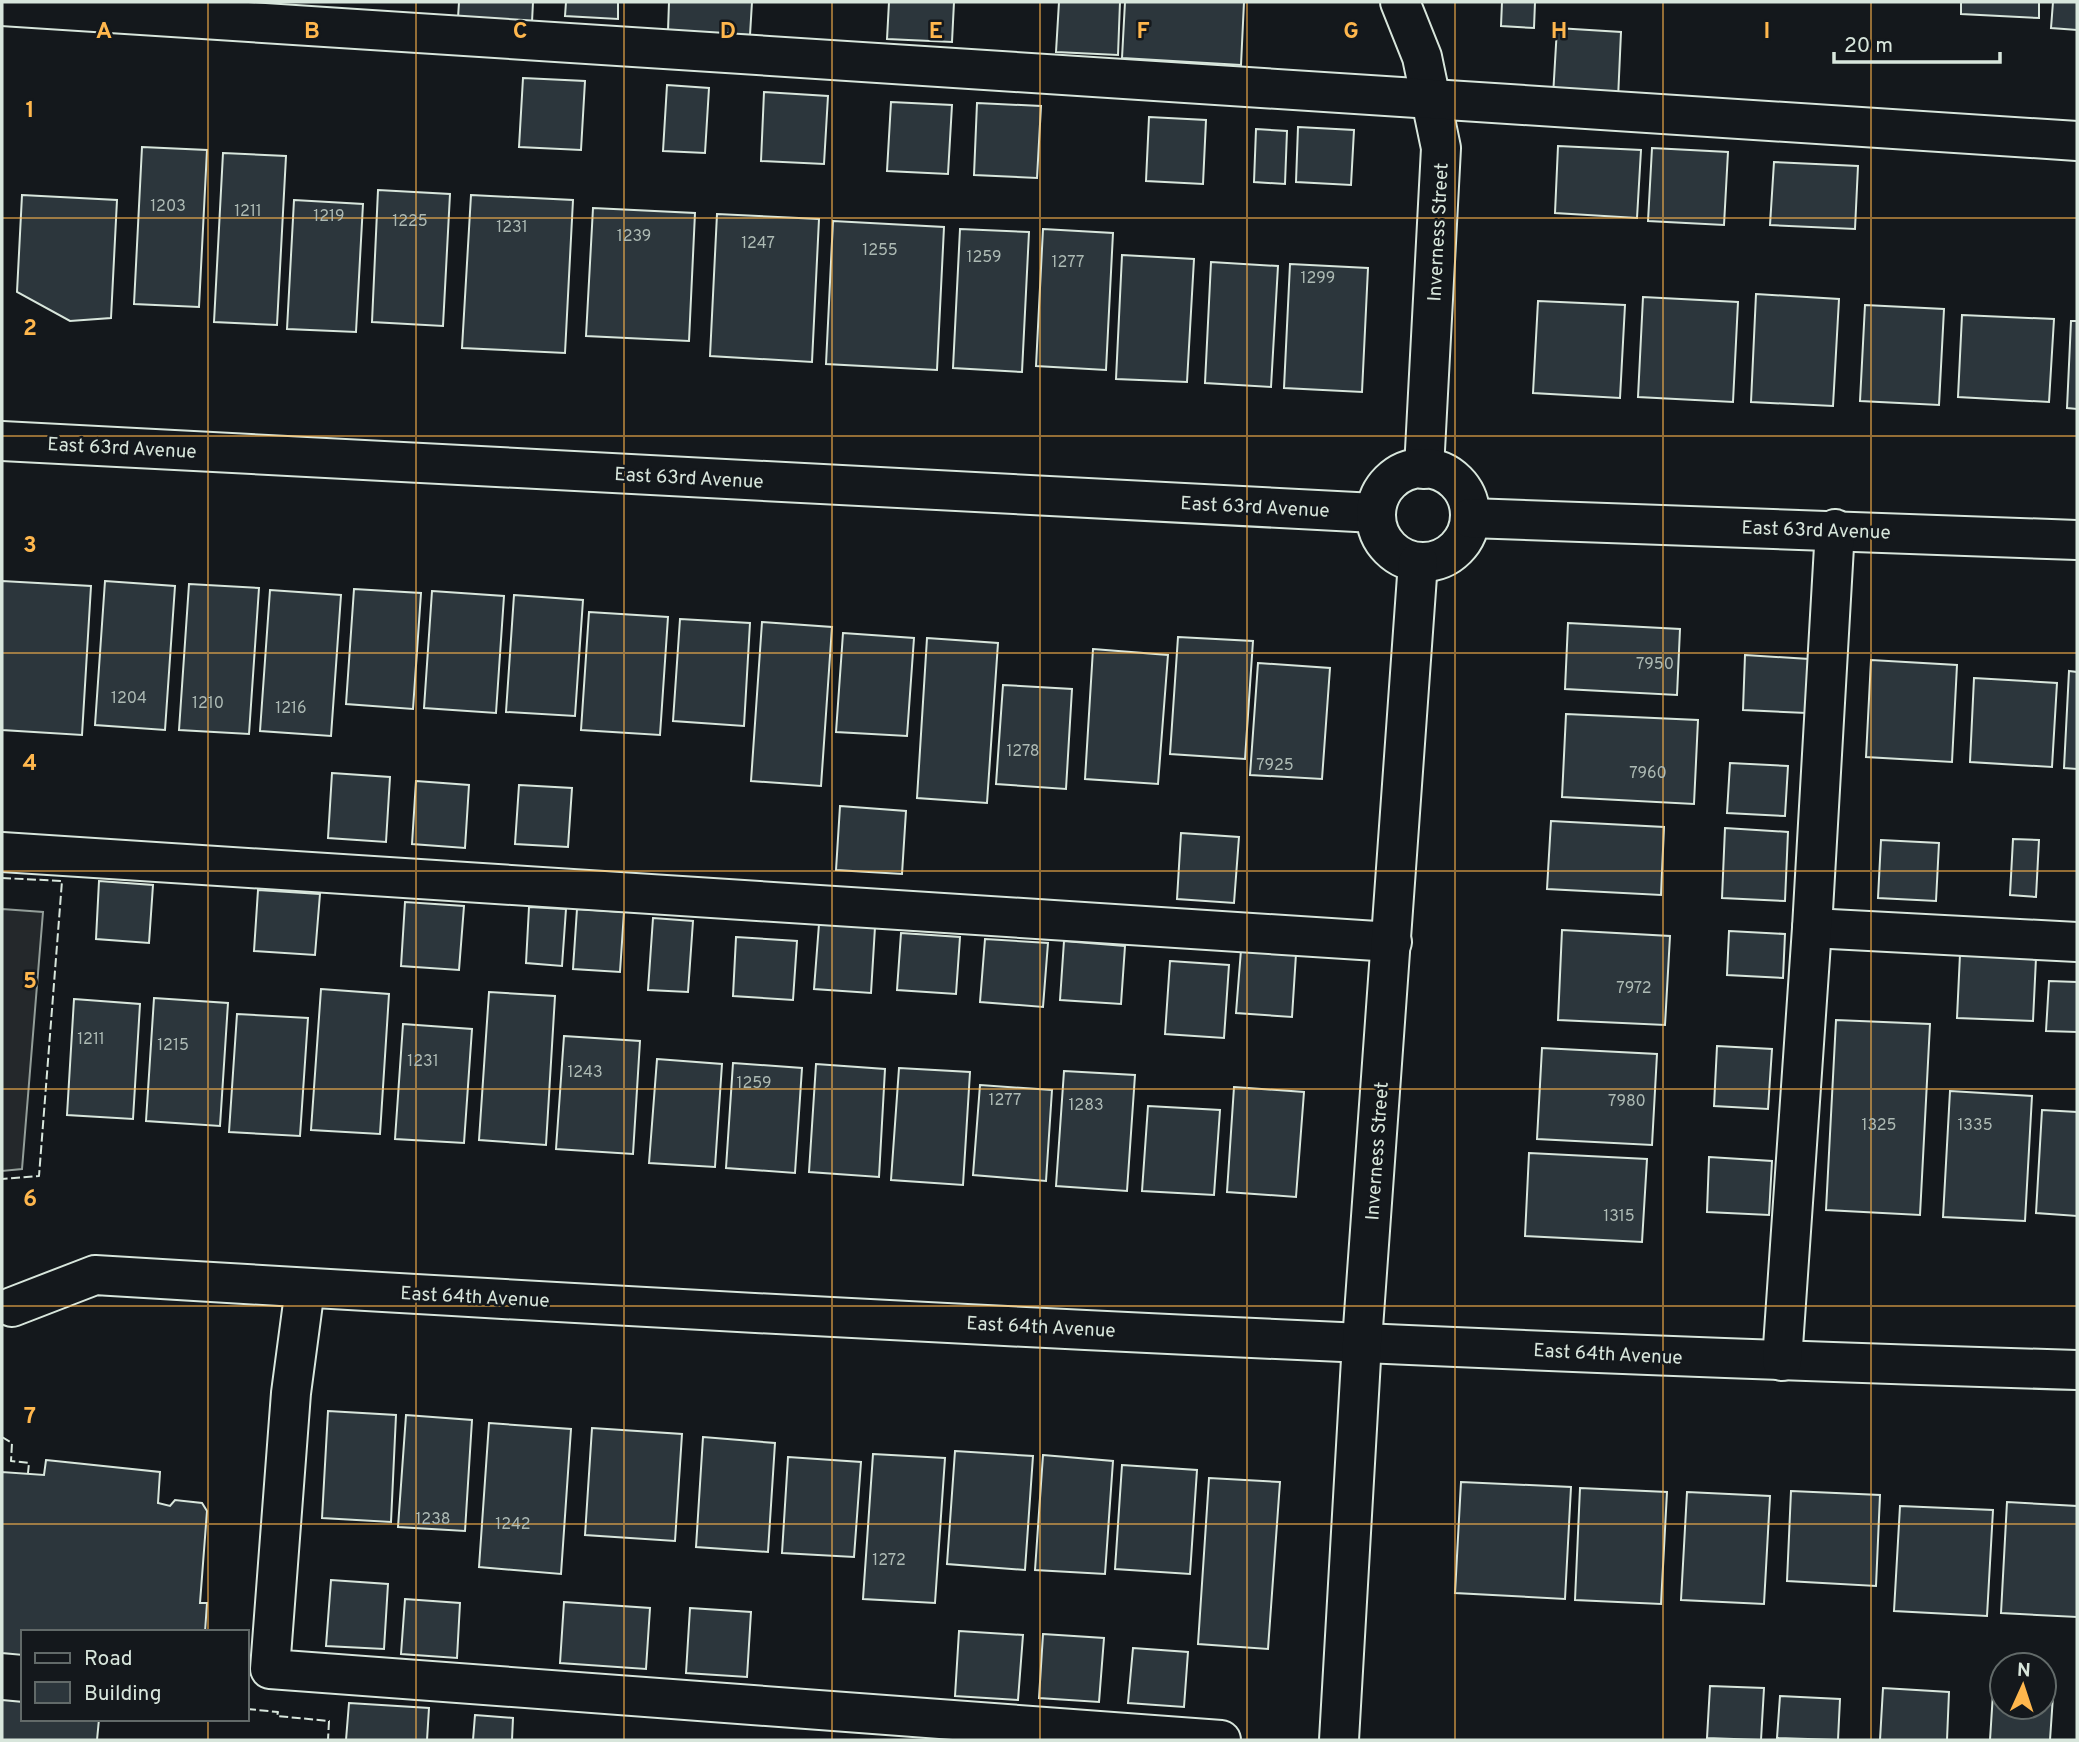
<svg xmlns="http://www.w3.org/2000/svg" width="2079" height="1742" viewBox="0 0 2079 1742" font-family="Overpass,sans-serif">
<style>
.parking{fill:#24282b;stroke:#939e99;stroke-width:2}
.building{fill:#2c363c;stroke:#d8e6dc;stroke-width:2}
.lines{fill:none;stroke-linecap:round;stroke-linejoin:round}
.minor-casing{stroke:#d8e6dc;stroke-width:42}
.minor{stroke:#14181c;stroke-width:38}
.fence{stroke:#d8e6dc;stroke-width:2;stroke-dasharray:9 3.5;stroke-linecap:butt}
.grid{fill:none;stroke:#ffb74d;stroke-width:2;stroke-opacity:0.55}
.labels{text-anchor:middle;stroke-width:5;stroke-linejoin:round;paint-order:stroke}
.number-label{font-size:16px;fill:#adbab4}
.street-label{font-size:19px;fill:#d8e6dc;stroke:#14181c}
.grid-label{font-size:23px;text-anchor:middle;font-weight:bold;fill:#ffb74d;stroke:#14181c;stroke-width:5;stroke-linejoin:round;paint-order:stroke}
</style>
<rect width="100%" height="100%" fill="#14181c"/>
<polygon class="parking" points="2,909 43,912 22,1169 2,1171"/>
<g class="building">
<polygon points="459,2 533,2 532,22 458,18"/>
<polygon points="566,2 618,2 618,19 565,16"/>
<polygon points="669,2 752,2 750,35 668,31"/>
<polygon points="889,2 954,2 952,42 887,39"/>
<polygon points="1059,2 1120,2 1118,55 1056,52"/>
<polygon points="1125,2 1244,2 1241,65 1122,58"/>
<polygon points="1502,2 1535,2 1534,28 1501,26"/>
<polygon points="1961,2 2039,2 2039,18 1961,14"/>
<polygon points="2053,2 2077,2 2077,30 2051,28"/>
<polygon points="1557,28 1621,32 1618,99 1553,96"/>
<polygon points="523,78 585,81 581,150 519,147"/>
<polygon points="667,85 709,88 705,153 663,151"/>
<polygon points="764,92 828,96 824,164 761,161"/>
<polygon points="891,102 952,105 948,174 887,171"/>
<polygon points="977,103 1041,106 1037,178 974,175"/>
<polygon points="1149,117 1206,120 1203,184 1146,181"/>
<polygon points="1298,127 1354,130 1351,185 1296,182"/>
<polygon points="1256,129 1287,131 1285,184 1254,182"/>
<polygon points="1558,146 1641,150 1637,218 1555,213"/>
<polygon points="142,147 207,150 199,307 134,304"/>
<polygon points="1652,148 1728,152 1724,225 1648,221"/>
<polygon points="223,153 286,156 277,325 214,322"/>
<polygon points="1774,162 1858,166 1855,229 1770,225"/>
<polygon points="378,190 450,194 443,326 372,322"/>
<polygon points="22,195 117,200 111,318 70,321 17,292"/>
<polygon points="471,195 573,200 565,353 462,348"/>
<polygon points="294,200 363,204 356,332 287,329"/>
<polygon points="593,208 695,213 689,341 586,336"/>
<polygon points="717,214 819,219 812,362 710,356"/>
<polygon points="833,221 944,227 937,370 826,364"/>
<polygon points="960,229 1029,232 1022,372 953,368"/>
<polygon points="1043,229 1113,233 1106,370 1036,366"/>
<polygon points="1122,255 1194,259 1187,382 1116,379"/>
<polygon points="1211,262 1278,266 1271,387 1205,383"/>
<polygon points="1290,264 1368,268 1362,392 1284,388"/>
<polygon points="1756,294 1839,299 1833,406 1751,402"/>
<polygon points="1643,297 1738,302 1733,402 1638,397"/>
<polygon points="1538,301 1625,305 1620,398 1533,393"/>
<polygon points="1865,305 1944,309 1939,405 1860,401"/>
<polygon points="1962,315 2054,319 2049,402 1958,397"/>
<polygon points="2071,321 2077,321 2077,409 2067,408"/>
<polygon points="2,581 91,586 82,735 2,730"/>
<polygon points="105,581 175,586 165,730 95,725"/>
<polygon points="189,584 259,588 249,734 179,730"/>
<polygon points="354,589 421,593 413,709 346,704"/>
<polygon points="270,590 341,595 331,736 260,731"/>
<polygon points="432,591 504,596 496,713 424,708"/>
<polygon points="514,595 583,600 575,716 506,712"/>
<polygon points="589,612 668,617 660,735 581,730"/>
<polygon points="680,619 750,623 744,726 673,721"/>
<polygon points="762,622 832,627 821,786 751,781"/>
<polygon points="1568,623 1680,629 1677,695 1565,689"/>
<polygon points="843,633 914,638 907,736 836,732"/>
<polygon points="1178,637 1253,641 1245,759 1170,754"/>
<polygon points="927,638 998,643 987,803 917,798"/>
<polygon points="1093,649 1168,655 1158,784 1085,779"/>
<polygon points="1745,655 1809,659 1806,713 1743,710"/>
<polygon points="1871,660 1957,665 1952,762 1866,757"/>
<polygon points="1258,663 1330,668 1322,779 1250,775"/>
<polygon points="2069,671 2077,672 2077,769 2064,768"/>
<polygon points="1974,678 2057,683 2052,767 1970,762"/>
<polygon points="1003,685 1072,689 1066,789 996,784"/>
<polygon points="1566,714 1698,720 1694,804 1562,797"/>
<polygon points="1730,763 1788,766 1785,816 1727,813"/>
<polygon points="332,773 390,777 386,842 328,838"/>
<polygon points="416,781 469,785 465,848 412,844"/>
<polygon points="519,785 572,788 568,847 515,844"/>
<polygon points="840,806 906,811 902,874 836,870"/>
<polygon points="1551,821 1664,827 1661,895 1547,889"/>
<polygon points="1725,828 1788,832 1785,901 1722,898"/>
<polygon points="1181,833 1239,837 1234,903 1177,899"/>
<polygon points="2013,839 2039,840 2036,897 2010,895"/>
<polygon points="1881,840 1939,843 1936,901 1878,898"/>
<polygon points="99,881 153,885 149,943 96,939"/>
<polygon points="258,890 320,894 315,955 254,951"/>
<polygon points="405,902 464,906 459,970 401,966"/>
<polygon points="529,907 566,909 562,966 526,963"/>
<polygon points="577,909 624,912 620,972 573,969"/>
<polygon points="653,918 693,921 688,992 648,990"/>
<polygon points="819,924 875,927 871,993 814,989"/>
<polygon points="1562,930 1670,936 1665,1025 1558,1020"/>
<polygon points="1729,931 1785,934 1783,978 1727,975"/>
<polygon points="901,933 960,937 956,994 897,990"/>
<polygon points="736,937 797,941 793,1000 733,996"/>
<polygon points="985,939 1048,943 1043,1007 980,1002"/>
<polygon points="1064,941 1125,946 1121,1004 1060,1000"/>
<polygon points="1241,950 1296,954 1292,1017 1236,1013"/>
<polygon points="1960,954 2036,958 2033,1021 1957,1018"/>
<polygon points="1170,961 1229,965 1224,1038 1165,1034"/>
<polygon points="2049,981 2077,982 2077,1032 2046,1031"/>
<polygon points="321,989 389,994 380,1134 311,1130"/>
<polygon points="489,992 555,996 546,1145 479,1140"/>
<polygon points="154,998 228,1003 220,1126 146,1121"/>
<polygon points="74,999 140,1004 133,1119 67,1115"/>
<polygon points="237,1014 308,1018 300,1136 229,1132"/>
<polygon points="1836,1020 1930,1024 1920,1215 1826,1210"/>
<polygon points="403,1024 472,1029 464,1143 395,1139"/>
<polygon points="564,1036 640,1041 633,1154 556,1149"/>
<polygon points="1717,1046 1772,1049 1768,1109 1714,1106"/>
<polygon points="1542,1048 1657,1054 1652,1145 1537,1139"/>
<polygon points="657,1059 722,1064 715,1167 649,1163"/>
<polygon points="733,1063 802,1068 795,1173 726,1168"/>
<polygon points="816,1064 885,1069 879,1177 809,1172"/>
<polygon points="899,1068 970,1072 963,1185 891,1180"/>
<polygon points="1064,1071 1135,1075 1127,1191 1056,1186"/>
<polygon points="980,1085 1052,1090 1046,1181 973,1175"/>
<polygon points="1234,1087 1304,1092 1296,1197 1227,1192"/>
<polygon points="1950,1091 2032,1096 2025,1221 1943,1217"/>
<polygon points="1148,1106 1220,1110 1214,1195 1142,1191"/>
<polygon points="2042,1110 2077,1112 2077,1216 2036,1213"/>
<polygon points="1529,1153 1647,1159 1642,1242 1525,1236"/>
<polygon points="1709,1157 1772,1161 1769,1215 1707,1212"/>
<polygon points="328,1411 396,1415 391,1522 322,1518"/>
<polygon points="406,1415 472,1420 465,1531 398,1527"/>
<polygon points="489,1423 571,1429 561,1574 479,1567"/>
<polygon points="592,1428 682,1434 675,1541 585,1535"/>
<polygon points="703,1437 775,1443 768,1552 696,1547"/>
<polygon points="955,1451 1033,1456 1025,1570 947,1564"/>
<polygon points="873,1454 945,1458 935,1603 863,1599"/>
<polygon points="1043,1455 1113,1461 1105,1574 1035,1570"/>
<polygon points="788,1457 861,1462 854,1557 782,1553"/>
<polygon points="46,1460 160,1472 158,1503 170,1506 175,1500 202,1503 207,1511 200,1603 207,1603 205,1632 23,1632 23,1655 2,1653 2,1472 44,1475"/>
<polygon points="1122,1465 1197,1470 1190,1574 1115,1569"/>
<polygon points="1209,1478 1280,1482 1268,1649 1198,1644"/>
<polygon points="1461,1482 1571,1487 1565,1599 1455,1593"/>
<polygon points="1580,1488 1667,1492 1661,1604 1575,1600"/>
<polygon points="1791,1491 1880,1495 1876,1586 1787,1581"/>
<polygon points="1687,1492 1770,1496 1764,1604 1681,1600"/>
<polygon points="2007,1502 2077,1506 2077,1617 2001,1613"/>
<polygon points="1900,1506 1993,1510 1987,1616 1894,1611"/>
<polygon points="331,1580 388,1584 384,1649 326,1646"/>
<polygon points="405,1599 460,1603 457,1658 401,1654"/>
<polygon points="564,1602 650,1608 646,1669 560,1663"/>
<polygon points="690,1608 751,1612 747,1677 686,1673"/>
<polygon points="959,1631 1023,1635 1018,1700 955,1696"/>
<polygon points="1043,1634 1104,1638 1099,1702 1039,1698"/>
<polygon points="1133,1648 1188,1652 1184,1707 1128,1703"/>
<polygon points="1710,1686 1764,1688 1761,1740 1707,1738"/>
<polygon points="1883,1688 1949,1692 1947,1740 1880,1740"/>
<polygon points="1993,1693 2002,1694 2002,1707 2044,1707 2044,1696 2053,1696 2050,1740 1990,1740"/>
<polygon points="1780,1696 1840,1699 1838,1740 1777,1738"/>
<polygon points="2,1700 23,1702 23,1719 99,1719 97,1740 2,1740"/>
<polygon points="349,1703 429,1708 427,1740 346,1740"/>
<polygon points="475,1715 513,1718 512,1740 473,1740"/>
</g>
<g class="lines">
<g class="minor-casing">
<g id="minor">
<polyline points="1400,2 1422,57 1441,148 1424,469"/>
<polyline points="2,6 2077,141"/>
<polyline points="2,441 1375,513"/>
<circle cx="1423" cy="515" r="47"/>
<polyline points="1470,518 2077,540"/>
<polyline points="2,852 1392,942"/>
<polyline points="1812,928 2077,942"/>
<polyline points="305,1288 291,1393 270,1669 1221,1740"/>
<path d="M12 1307 95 1275C755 1315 1416 1350 2077 1370"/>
<polyline points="1782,1361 1812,928 1835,529"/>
<polyline points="1339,1740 1362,1342 1418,562"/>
</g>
</g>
<use href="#minor" class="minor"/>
<g class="fence">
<polyline points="2,878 62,881 39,1176 2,1179"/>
<polyline points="2,1437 12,1443 11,1461 29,1463 28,1473"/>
<polyline points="247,1709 278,1712 277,1716 329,1721 328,1740"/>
</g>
</g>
<path class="grid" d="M208 2V1632M416 2V1740M624 2V1740M832 2V1740M1040 2V1740M1247 2V1740M1455 2V1740M1663 2V1740M1871 2V1740M2 218H2077M2 436H2077M2 653H2077M2 871H2077M2 1089H2077M2 1306H2077M2 1524H2077M208 1719V1740"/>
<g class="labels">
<g class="number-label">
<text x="168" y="211">1203</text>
<text x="248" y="216">1211</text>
<text x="329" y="221">1219</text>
<text x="410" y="226">1225</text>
<text x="512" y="232">1231</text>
<text x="634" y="241">1239</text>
<text x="758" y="248">1247</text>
<text x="880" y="255">1255</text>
<text x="984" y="262">1259</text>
<text x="1068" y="267">1277</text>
<text x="1318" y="283">1299</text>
<text x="1655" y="669">7950</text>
<text x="129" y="703">1204</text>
<text x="208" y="708">1210</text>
<text x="291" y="713">1216</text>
<text x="1023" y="756">1278</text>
<text x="1275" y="770">7925</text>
<text x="1648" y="778">7960</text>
<text x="1634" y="993">7972</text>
<text x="91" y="1044">1211</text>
<text x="173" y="1050">1215</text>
<text x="423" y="1066">1231</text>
<text x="585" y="1077">1243</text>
<text x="754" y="1088">1259</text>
<text x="1005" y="1105">1277</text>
<text x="1627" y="1106">7980</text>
<text x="1086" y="1110">1283</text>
<text x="1879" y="1130">1325</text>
<text x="1975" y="1130">1335</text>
<text x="1619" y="1221">1315</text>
<text x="433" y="1524">1238</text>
<text x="513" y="1529">1242</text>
<text x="889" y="1565">1272</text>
</g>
<g class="street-label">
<text transform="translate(1437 232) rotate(-87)" y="7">Inverness Street</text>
<text transform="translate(122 447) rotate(3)" y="7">East 63rd Avenue</text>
<text transform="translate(689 477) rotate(3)" y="7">East 63rd Avenue</text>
<text transform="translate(1255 506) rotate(3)" y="7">East 63rd Avenue</text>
<text transform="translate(1816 529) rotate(2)" y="7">East 63rd Avenue</text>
<text transform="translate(1376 1151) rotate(-86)" y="7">Inverness Street</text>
<text transform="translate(475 1296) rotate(3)" y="7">East 64th Avenue</text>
<text transform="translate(1041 1326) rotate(3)" y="7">East 64th Avenue</text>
<text transform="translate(1608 1353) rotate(3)" y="7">East 64th Avenue</text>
</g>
</g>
<g class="grid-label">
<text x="104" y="38">A</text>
<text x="312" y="38">B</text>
<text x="520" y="38">C</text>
<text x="728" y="38">D</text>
<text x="936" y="38">E</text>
<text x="1143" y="38">F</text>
<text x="1351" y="38">G</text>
<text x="1559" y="38">H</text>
<text x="1767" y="38">I</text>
<text x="30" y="117">1</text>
<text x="30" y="335">2</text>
<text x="30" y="552">3</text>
<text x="30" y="770">4</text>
<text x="30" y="988">5</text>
<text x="30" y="1206">6</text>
<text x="30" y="1423">7</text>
</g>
<rect width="2079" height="1742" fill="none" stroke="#d8e6dc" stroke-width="7"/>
<rect x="21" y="1630" width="228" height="91" fill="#14181c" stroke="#626a69" stroke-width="2"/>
<rect x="35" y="1653" width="35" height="10" fill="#14181c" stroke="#626a69" stroke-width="2"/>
<text x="84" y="1665" font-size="21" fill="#d8e6dc">Road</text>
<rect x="35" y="1682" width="35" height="21" fill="#2c363c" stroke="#626a69" stroke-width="2"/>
<text x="84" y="1700" font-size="21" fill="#d8e6dc">Building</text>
<g transform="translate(2023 1686) rotate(3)"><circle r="33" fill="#14181c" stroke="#626a69" stroke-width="2"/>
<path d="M0-5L12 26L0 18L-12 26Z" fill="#ffb74d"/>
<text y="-10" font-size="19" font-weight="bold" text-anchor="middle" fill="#d8e6dc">N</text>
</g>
<path d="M1834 52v10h166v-10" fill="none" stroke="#d8e6dc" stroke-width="3.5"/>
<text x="1844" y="52" font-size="21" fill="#d8e6dc" stroke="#14181c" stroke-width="5" paint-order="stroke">20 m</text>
</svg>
